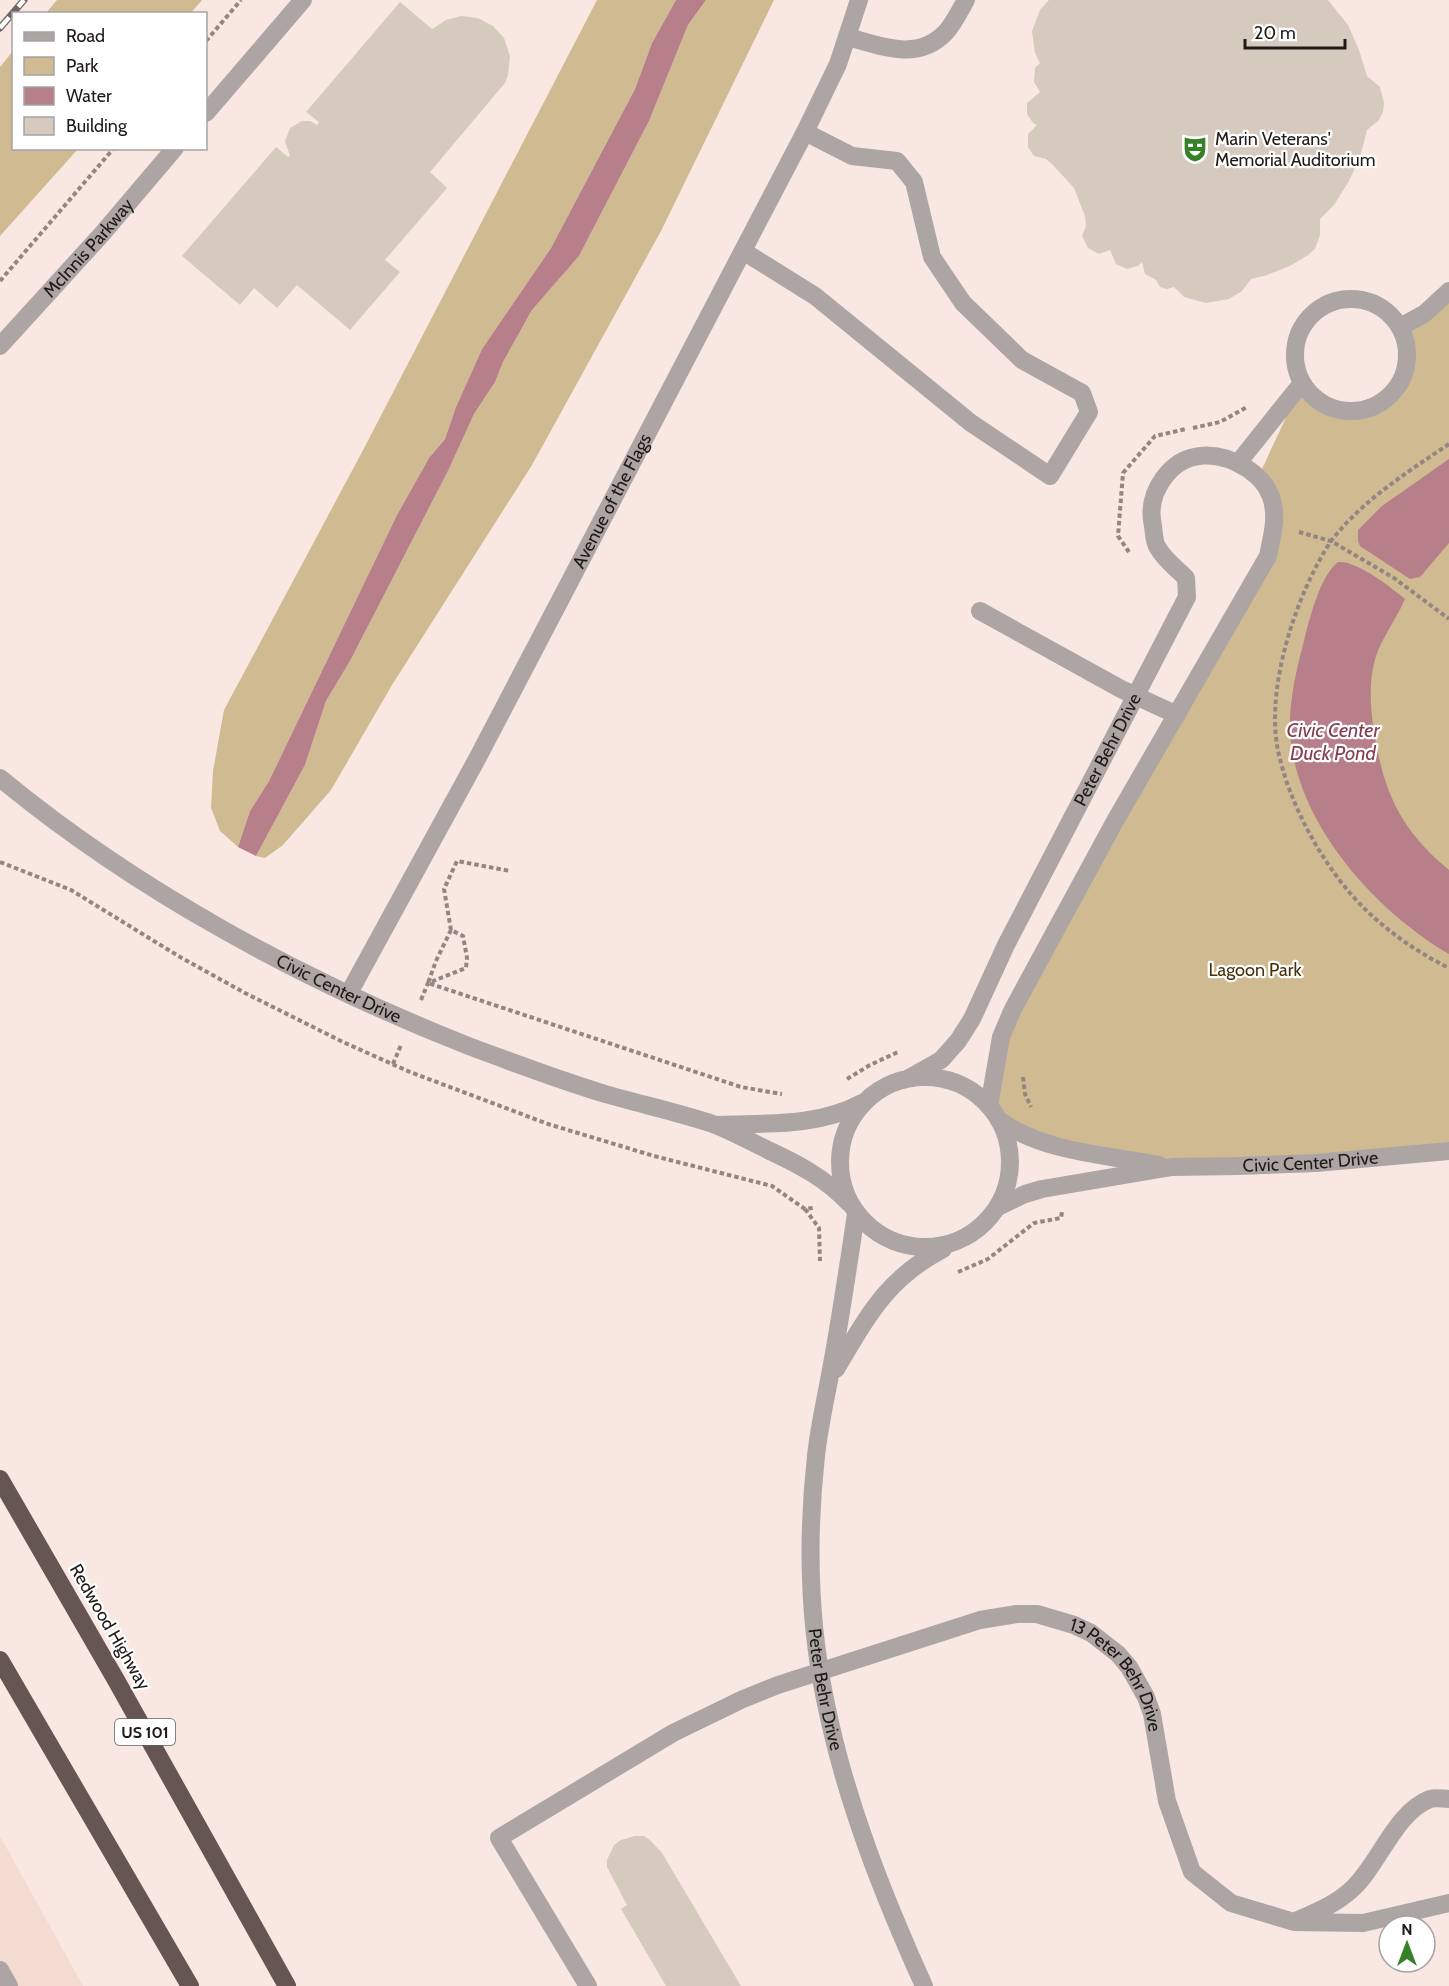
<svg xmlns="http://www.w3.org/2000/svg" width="1449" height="1986" viewBox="0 0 1449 1986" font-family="Cabin,sans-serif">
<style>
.built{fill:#f3dbd1}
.green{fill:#d0ba91}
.water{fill:#b67f8a}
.building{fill:#d6cabf}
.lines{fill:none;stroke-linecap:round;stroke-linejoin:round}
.path{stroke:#918681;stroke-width:4;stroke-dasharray:4.5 3;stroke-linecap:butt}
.minor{stroke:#ada5a4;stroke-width:18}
.highway{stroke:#655654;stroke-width:18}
.rail-casing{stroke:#6e6561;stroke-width:7}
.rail{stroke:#fff;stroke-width:4.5;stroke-dasharray:14;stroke-linecap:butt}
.labels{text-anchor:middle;stroke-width:4.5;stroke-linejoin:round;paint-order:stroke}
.shield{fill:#fff;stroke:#625e5d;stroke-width:1.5}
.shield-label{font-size:16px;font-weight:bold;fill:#1f1917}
.poi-label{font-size:18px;fill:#1f1917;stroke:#fff;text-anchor:start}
.street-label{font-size:18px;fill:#1f1917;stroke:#fff}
.park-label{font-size:18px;fill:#45330b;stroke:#fff}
.water-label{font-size:20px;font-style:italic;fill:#843c4e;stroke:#fff}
</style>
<rect width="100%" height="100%" fill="#f8e8e1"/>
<polygon class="built" points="0,1836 83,1986 0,1986"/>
<g class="green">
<polygon points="57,0 202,0 191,13 46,13"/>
<polygon points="597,0 676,0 652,43 635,89 551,248 482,349 456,407 445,439 429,458 397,515 269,781 250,811 238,847 220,831 211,808 213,771 224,710 361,454"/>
<polygon points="706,0 774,0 661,231 532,465 392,685 331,790 283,845 265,858 256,856 305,765 326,701 350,661 448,471 474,414 495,382 503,362 532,310 579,256 649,121 688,25"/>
<polygon points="13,51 14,148 78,149 0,236 0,67"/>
<path d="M1449 291V1151L1172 1167 1013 1130 989 1106 1000 1049 1268 556 1262 469 1302 383C1347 443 1428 398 1400 327Z"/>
</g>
<g class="water">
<polygon points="676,0 706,0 688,25 649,121 579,256 532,310 503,362 495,382 474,414 448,471 350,661 326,701 305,765 256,856 238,847 250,811 269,781 397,515 429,458 445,439 456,407 482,349 551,248 635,89 652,43"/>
<polygon points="1449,459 1449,543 1420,577 1410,579 1360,546 1358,541 1358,530 1382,506"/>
<path d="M1338 562C1356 560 1391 587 1405 599 1397 618 1383 636 1376 656 1369 678 1370 702 1373 724 1382 788 1398 828 1449 870V954C1374 910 1295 822 1290 731 1289 701 1296 671 1304 641 1309 620 1320 576 1338 562Z"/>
</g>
<g class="building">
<polygon points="1049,0 1328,0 1348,25 1359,50 1367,76 1380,87 1384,103 1383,112 1379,120 1367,130 1360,157 1349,181 1334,205 1320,219 1320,235 1315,249 1308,255 1290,266 1264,276 1251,279 1242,291 1229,299 1206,303 1184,297 1174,287 1167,289 1160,287 1156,280 1145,274 1142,262 1138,266 1127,269 1116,264 1110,250 1099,254 1088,248 1082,236 1086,226 1085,216 1074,188 1053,165 1046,159 1034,156 1028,147 1028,134 1037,125 1033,123 1027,114 1027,103 1040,92 1034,82 1035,68 1040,63 1035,53 1032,31 1040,10"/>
<polygon points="400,2 432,29 446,20 461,16 478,18 493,26 504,38 510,56 508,75 505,83 430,172 447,188 385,260 400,272 350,330 297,285 277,308 254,288 240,305 182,256 276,147 288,157 290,156 285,141 290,128 302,121 310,121 317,125 319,122 306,112"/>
<polygon points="635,1836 644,1836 650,1840 662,1853 741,1986 666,1986 621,1909 627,1905 607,1867 607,1860 614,1845 621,1840"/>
</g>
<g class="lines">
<g class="path">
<polyline points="206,41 241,0"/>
<polyline points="0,281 114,148"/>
<polyline points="1193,428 1220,422 1247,407"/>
<path d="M1449 444C1406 473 1363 500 1331 541L1394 578 1449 619"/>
<path d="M1299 532 1331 541C1297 593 1267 682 1277 745 1287 802 1325 871 1367 911 1391 934 1419 953 1449 968"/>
<polyline points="1129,552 1118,536 1123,473 1155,436 1186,429"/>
<polyline points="0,862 71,890 180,957 245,993 343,1042 410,1072 548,1124 654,1156 772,1186 805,1209 813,1208"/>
<polyline points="451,930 444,889 457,861 510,871"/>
<polyline points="421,1000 428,983 466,968 467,958 463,936 451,930 436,961 428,983 741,1087 782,1094"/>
<polyline points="393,1064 401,1045"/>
<polyline points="1023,1077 1025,1094 1031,1107"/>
<polyline points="847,1079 870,1065 898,1052"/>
<polyline points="805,1209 819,1228 820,1261"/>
<polyline points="958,1272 988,1259 1034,1223 1061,1218 1062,1212"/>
</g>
<g class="minor">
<path d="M848 37C881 46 918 62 946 32 954 23 960 10 966 0"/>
<polyline points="206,113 303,0"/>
<polyline points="743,251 815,296 971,423 1050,476 1089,412 1082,393 1022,360 963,303 932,257 914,182 897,161 852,156 805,132"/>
<circle cx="1351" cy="355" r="56"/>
<polyline points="1400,327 1424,314 1449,291"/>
<path id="s1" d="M0 346 102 234 175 148"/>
<polyline points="1238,463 1302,383"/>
<polyline points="980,611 1121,689 1177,715"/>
<path id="s2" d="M0 778C137 891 302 980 466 1045 511 1062 556 1079 602 1093 639 1104 677 1112 713 1124 732 1131 751 1142 770 1151 800 1165 826 1179 849 1203"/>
<path id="s3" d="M349 993 477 759 805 132 838 64 859 0"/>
<circle cx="925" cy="1162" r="85"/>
<path id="s4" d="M909 1078 941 1060 958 1041 972 1019 1006 945 1187 597 1186 578C1177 569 1164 559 1158 548 1154 543 1154 533 1153 526 1149 508 1153 493 1163 479 1184 449 1219 450 1248 469 1258 476 1267 485 1271 497 1278 516 1272 536 1268 556L1115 821 1013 1009 1001 1037 989 1106"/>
<path d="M999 1120C1042 1152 1107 1155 1159 1165"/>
<path d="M719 1125C768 1123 817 1127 862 1103"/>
<path id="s5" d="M998 1207 1025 1194 1042 1189 1172 1167 1239 1166 1316 1163 1449 1151"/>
<path id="s6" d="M856 1214C848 1268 840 1322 830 1375 825 1402 819 1428 816 1456 807 1537 809 1624 826 1704 846 1802 883 1895 924 1986"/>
<path d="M836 1369C868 1316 886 1279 943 1249"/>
<path d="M1298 1920C1316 1912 1336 1904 1351 1890 1379 1865 1395 1812 1430 1799 1436 1797 1443 1799 1449 1799"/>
<polyline points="0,1970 9,1986"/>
<path id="s7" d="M588 1986 499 1838 673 1733 743 1699 778 1685 980 1620 1017 1614H1037L1074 1625 1091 1633 1118 1654 1129 1667 1146 1697 1152 1714 1167 1801 1192 1872 1231 1903 1294 1922 1363 1923 1449 1903"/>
</g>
<g class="highway">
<polyline points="0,1479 116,1680 287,1986"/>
<polyline points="0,1660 190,1986"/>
</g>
<g class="rail-casing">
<polyline id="rail" points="0,28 24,0"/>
</g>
<use href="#rail" class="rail"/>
</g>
<defs>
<g id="theatre-bare" transform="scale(2.07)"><path d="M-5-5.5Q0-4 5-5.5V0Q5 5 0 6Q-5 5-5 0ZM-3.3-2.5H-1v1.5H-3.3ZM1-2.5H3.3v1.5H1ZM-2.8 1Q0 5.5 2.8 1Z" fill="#378128" stroke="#fff" stroke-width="2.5" paint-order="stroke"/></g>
</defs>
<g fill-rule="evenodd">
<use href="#theatre-bare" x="1195" y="149"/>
</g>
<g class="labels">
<rect class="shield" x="115" y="1719" width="60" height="26" rx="4.5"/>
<g class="shield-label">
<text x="145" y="1738">US 101</text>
</g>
<g class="poi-label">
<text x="1215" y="145">Marin Veterans'<tspan x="1215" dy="21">Memorial Auditorium</tspan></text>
</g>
<g class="street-label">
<text dy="6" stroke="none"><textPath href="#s1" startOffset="132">McInnis Parkway</textPath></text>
<text dy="6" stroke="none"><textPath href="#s3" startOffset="558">Avenue of the Flags</textPath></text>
<text dy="6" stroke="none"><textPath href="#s4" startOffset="390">Peter Behr Drive</textPath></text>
<text dy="6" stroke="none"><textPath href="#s2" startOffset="400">Civic Center Drive</textPath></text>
<text dy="6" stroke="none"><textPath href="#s5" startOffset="318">Civic Center Drive</textPath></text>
<text transform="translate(110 1627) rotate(60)" y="6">Redwood Highway</text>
<text dy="6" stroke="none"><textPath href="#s7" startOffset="868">13 Peter Behr Drive</textPath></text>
<text dy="6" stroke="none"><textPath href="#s6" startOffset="480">Peter Behr Drive</textPath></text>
</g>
<g class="park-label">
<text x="1255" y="976">Lagoon Park</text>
</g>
<g class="water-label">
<text x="1333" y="737">Civic Center<tspan x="1333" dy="23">Duck Pond</tspan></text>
</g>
</g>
<rect x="12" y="12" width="195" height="138" fill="#ffffff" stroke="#a5a3a2" stroke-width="1.5"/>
<rect x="24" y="32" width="30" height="9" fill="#ada5a4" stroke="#a5a3a2" stroke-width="1.5"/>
<text x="66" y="42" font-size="18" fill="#1f1917">Road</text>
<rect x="24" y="57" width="30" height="18" fill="#d0ba91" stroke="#a5a3a2" stroke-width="1.5"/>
<text x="66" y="72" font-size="18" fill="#1f1917">Park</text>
<rect x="24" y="87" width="30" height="18" fill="#b67f8a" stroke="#a5a3a2" stroke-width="1.5"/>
<text x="66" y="102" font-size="18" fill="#1f1917">Water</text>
<rect x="24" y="117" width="30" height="18" fill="#d6cabf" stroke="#a5a3a2" stroke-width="1.5"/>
<text x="66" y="132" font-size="18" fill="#1f1917">Building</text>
<g transform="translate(1407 1944)"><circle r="28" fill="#ffffff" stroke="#a5a3a2" stroke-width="1.5"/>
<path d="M0-4.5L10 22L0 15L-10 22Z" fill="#378128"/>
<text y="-9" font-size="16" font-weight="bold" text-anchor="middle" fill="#1f1917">N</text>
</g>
<path d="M1245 39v9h100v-9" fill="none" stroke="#1f1917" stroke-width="3"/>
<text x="1254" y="39" font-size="18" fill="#1f1917" stroke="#ffffff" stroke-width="4.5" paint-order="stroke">20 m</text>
</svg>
